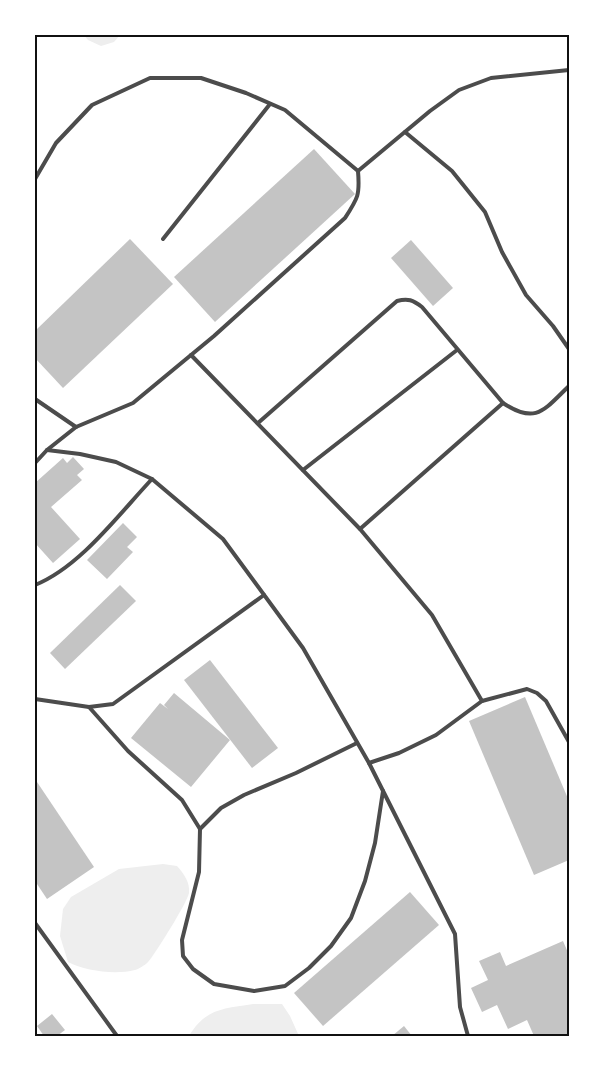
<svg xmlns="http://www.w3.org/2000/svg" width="604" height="1071" viewBox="0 0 604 1071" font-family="Manrope,sans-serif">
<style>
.green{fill:#eee}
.building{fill:#c4c4c4}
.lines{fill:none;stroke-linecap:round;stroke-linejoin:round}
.service{stroke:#4c4c4c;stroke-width:4}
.neatline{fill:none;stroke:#111;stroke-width:2}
</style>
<rect width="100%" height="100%" fill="#fff"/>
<g class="green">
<polygon points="84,35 120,35 114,42 101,46 88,40"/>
<path d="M163 864 177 866C184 874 190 882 189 893 187 903 155 954 148 962 145 965 139 969 135 970 115 975 85 971 68 962L60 936 63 909 71 897 119 869Z"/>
<path d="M253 1004H282L290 1016 299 1036H189C206 1008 223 1009 253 1004Z"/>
</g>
<g class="building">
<polygon points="314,149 355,194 215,322 174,277"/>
<polygon points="130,239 173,284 63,388 35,358 35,331"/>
<polygon points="411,240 453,288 433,306 391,258"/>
<polygon points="73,457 84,469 77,475 82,480 51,507 80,539 53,563 35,543 35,483 63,458 67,463"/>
<polygon points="123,523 137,537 127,547 133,552 107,579 87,560"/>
<polygon points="120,585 136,601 65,669 50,653"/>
<polygon points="210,660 278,748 252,768 184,680"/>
<polygon points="174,693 230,740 191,787 131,738 160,703 168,709 164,705"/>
<polygon points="525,697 569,801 569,860 534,875 469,721"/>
<polygon points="35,779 94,867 47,899 35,881"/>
<polygon points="410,892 439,925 323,1026 294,993"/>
<polygon points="563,941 569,955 569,1036 534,1036 527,1020 508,1029 497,1005 482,1012 471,988 488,980 479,961 500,952 506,966"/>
<polygon points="52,1014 65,1030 57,1036 44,1036 37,1026"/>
<polygon points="404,1026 412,1036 392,1036"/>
</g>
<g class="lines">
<g class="service">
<polyline points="405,132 452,171 485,212 502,252 526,295 553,326 569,349"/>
<polyline points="358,171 430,111 459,90 491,78 569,70"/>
<path d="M35 179 56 143 92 105 150 78H201L246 93 285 110 358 171C360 195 358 198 345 218L214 336 133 403 76 427 47 450 35 463"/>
<polyline points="163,239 270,104"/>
<polyline points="191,355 360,529 432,615 482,701"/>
<polyline points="35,399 76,427"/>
<path d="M258 423 397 301C408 298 413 300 422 307L503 403C536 425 544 410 569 386"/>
<polyline points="47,450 80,454 116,462 152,479 223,539 303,648 369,763 455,934 460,1007 468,1036"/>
<polyline points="303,470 457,350"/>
<polyline points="360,529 503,403"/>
<path d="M35 585C80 567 119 514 152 479"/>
<polyline points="35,699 89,707 113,704 264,595"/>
<polyline points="89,707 128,751 182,800 200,829 199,872 182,940 183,956 193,969 214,984 254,991 285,986 309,968 331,946 351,918 365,881 375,843 383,791"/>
<polyline points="369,763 399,753 436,735 482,701 527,689 537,693 546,701 569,742"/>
<polyline points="200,829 221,808 244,795 296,773 357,743"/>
<polyline points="35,923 117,1036"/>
</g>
</g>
<rect width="604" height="1071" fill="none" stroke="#ffffff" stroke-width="72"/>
<rect x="36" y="36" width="532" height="999" class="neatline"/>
</svg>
